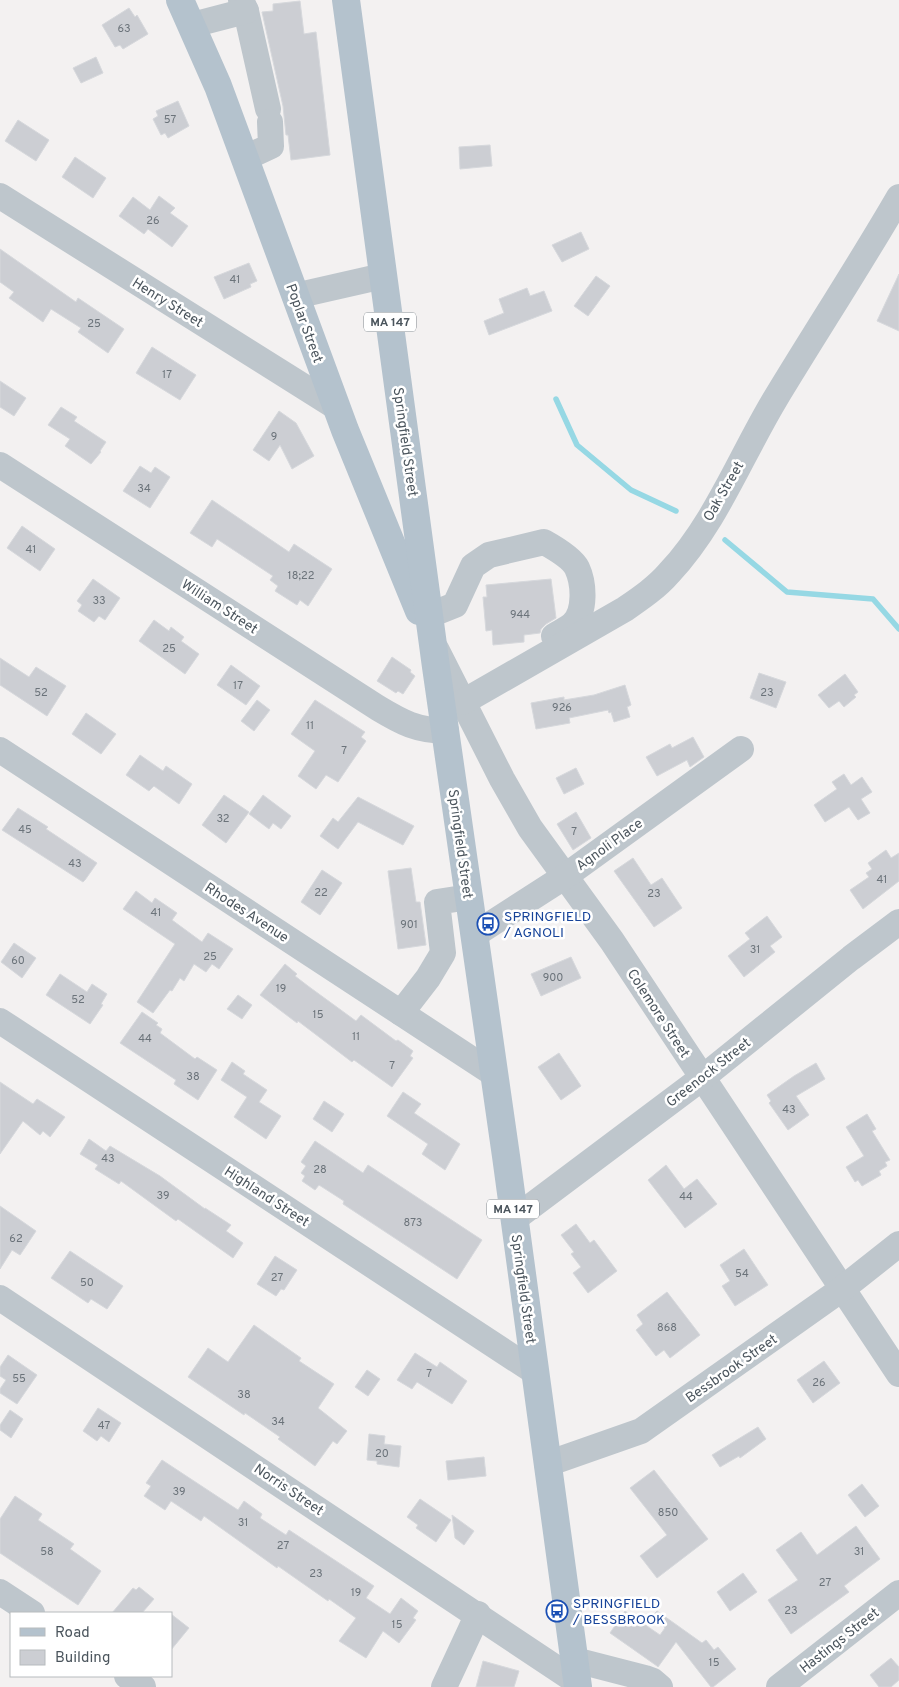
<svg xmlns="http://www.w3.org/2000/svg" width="899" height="1687" viewBox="0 0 899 1687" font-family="Overpass,sans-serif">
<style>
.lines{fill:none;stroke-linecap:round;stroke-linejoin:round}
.stream{stroke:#96d8e4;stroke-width:5.5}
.building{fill:#ccced3;stroke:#d6d8dc}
.minor{stroke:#bec6cc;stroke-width:26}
.major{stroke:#b4c2cd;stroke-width:28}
.labels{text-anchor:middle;stroke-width:5;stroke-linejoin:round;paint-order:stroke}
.number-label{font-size:11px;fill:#6b737a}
.shield{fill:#fff;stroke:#81888e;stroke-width:1}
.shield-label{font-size:12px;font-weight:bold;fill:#4b555d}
.street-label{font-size:14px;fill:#4b555d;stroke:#fff}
.transit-label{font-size:14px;fill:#164399;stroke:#fff;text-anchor:start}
</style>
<rect width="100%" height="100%" fill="#f3f1f1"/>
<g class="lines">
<g class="stream">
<polyline points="556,399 577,445 631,490 676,511"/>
<polyline points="725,540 787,592 873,599 899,629"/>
</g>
</g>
<g class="building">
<polygon points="300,1 304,34 316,32 330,155 291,160 288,135 286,135 283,106 262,12 273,11 273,4"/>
<polygon points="129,8 135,17 137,15 148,34 123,49 120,45 115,47 102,25"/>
<polygon points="96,57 103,73 81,83 73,68"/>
<polygon points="178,101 189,126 168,138 165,133 161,135 153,119 158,116 156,111"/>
<polygon points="18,120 49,140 36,161 5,141"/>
<polygon points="490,145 492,166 460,169 459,147"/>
<polygon points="75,157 106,178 93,198 62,177"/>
<polygon points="159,196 175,208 170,213 188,226 172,247 148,229 144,234 119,216 133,197 150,210"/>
<polygon points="581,232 589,249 562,262 552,245"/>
<polygon points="0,249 76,302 78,298 124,329 108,353 78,332 81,328 51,309 43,322 9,298 14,292 0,282"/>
<polygon points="249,263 257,281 250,284 251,287 224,299 214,277"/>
<polygon points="899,274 899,331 877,321"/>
<polygon points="596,276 610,286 588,316 574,306"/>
<polygon points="527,288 530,296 544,291 552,311 489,335 484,321 504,313 499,299"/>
<polygon points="152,347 196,375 180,400 136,373"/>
<polygon points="0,381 26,398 14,416 0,407"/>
<polygon points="61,407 77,417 74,421 106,442 100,451 101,452 91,464 65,446 70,439 48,425"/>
<polygon points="279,411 296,423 314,456 292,469 280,445 269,461 253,450"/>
<polygon points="140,466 151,473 155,467 170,477 150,508 123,491"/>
<polygon points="212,500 289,552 294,544 332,569 308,606 300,600 297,605 275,591 278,586 270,580 273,576 217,539 212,547 190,533"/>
<polygon points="22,526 55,549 40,571 7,548"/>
<polygon points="93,579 120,598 105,620 99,616 94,622 78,611 82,605 77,601"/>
<polygon points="551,579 556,618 546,624 541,629 540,633 524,635 524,642 493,645 492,630 486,631 483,597 487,597 486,585"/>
<polygon points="154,620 169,631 171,627 184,637 181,641 199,654 185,674 139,641"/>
<polygon points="392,657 411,670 410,672 415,676 403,694 398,691 396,693 377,681"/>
<polygon points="0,658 29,677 36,667 66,686 47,716 0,685"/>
<polygon points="231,665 260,686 246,705 217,685"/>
<polygon points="759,673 786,682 776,708 750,698"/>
<polygon points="845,674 858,692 854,695 856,697 844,707 839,701 829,708 818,695"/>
<polygon points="625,685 631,705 627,707 630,717 614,722 611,712 609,713 608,710 569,718 570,723 536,729 531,703 564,697 564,700 594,695"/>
<polygon points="257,700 270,710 254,731 241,721"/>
<polygon points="315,700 365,732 361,737 366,741 338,782 326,775 316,789 298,776 315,751 291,734"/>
<polygon points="86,713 116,734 101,754 72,734"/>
<polygon points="693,737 704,757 690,767 687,760 657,776 646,757 670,744 672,748"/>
<polygon points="140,755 163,771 166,766 192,784 179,804 154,786 149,791 126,775"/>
<polygon points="576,768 584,784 564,794 556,778"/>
<polygon points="844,774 851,785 862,777 872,792 861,799 870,813 858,820 849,807 825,822 814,805 837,789 832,782"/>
<polygon points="224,795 249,812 226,843 202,825"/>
<polygon points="263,795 291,816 281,829 273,823 269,829 249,814"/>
<polygon points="358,797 414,826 403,845 358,822 338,849 320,836 333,818 338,822"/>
<polygon points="18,808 48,827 46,829 97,863 85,880 83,882 2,830"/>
<polygon points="576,812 591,838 573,850 557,824"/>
<polygon points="886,850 891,858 899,853 899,881 863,909 850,890 869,877 866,873 872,869 868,863"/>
<polygon points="633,858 651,885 662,878 682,908 654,927 614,871"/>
<polygon points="411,868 416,902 420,902 426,945 398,949 388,871"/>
<polygon points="322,870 342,883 320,915 301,902"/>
<polygon points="136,891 152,903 155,898 177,913 172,920 202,942 208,933 233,949 219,969 212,964 206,972 194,964 184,981 180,978 172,991 170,990 153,1013 137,1002 175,944 123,909"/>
<polygon points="767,916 782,937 770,946 775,952 744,977 728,956 750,939 745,933"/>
<polygon points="14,943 36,958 22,978 1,962"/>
<polygon points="571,957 581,978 541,996 531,974"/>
<polygon points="285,964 297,974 295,976 308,986 356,1021 361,1015 396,1041 398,1040 413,1051 410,1056 413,1058 392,1087 354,1060 352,1062 298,1021 297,1023 260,995"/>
<polygon points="60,974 87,992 92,984 107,994 101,1004 103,1005 90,1024 46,995"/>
<polygon points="238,995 252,1005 242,1019 227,1009"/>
<polygon points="142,1012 158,1023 156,1025 162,1029 160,1033 195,1059 197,1057 217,1070 198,1100 174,1084 176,1080 120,1043"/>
<polygon points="559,1053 581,1086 561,1100 538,1067"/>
<polygon points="232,1062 245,1071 243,1074 267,1090 259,1102 281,1116 266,1139 234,1117 247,1097 221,1080"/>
<polygon points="816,1063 825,1079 796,1096 809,1115 788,1130 769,1103 771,1101 767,1095 794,1076"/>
<polygon points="0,1082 33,1104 37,1099 65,1117 50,1137 43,1131 40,1135 23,1121 0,1154"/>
<polygon points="403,1092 421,1104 414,1113 460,1144 445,1170 422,1154 428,1144 387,1116"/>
<polygon points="324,1101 344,1114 332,1132 313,1119"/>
<polygon points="867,1114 876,1129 872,1131 890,1160 885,1162 887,1166 879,1171 881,1175 862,1186 858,1180 855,1182 846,1167 864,1156 846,1127"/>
<polygon points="89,1139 106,1151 110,1146 160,1176 205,1209 205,1208 231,1225 226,1231 243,1243 233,1258 178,1219 176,1221 121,1181 119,1184 95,1169 98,1165 80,1154"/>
<polygon points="315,1141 363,1173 368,1165 482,1240 457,1279 343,1204 344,1201 319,1185 315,1190 302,1181 305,1176 301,1173 306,1166 301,1162"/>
<polygon points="666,1165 684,1189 697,1179 717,1204 685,1228 648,1180"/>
<polygon points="0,1206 36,1231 20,1255 12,1250 0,1269"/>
<polygon points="576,1224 590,1243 594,1240 617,1271 588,1293 573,1273 581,1267 571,1254 574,1252 561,1235"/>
<polygon points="744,1249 768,1285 735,1306 722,1286 730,1281 720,1265"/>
<polygon points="70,1251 123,1286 107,1309 91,1299 88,1303 51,1278"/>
<polygon points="275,1256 297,1270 284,1290 281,1289 276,1296 257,1284"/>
<polygon points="667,1292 700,1335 670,1358 664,1350 656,1356 636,1330 643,1324 637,1315"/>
<polygon points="254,1325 301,1358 299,1361 334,1384 318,1408 347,1431 337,1444 333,1441 315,1466 278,1439 280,1437 245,1413 244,1415 188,1377 208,1348 228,1362"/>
<polygon points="415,1353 437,1367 440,1362 467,1381 452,1404 417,1382 412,1389 397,1380"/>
<polygon points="8,1355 37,1375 17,1404 0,1393 0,1389 6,1380 0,1376 0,1367"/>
<polygon points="824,1361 840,1383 813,1403 797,1380"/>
<polygon points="367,1370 380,1379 368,1396 355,1387"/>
<polygon points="98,1408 121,1423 109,1442 101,1436 97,1441 83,1431"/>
<polygon points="10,1410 23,1419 11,1438 0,1430 0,1425"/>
<polygon points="758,1427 766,1439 740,1458 739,1456 720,1467 712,1455"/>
<polygon points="369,1434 385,1436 384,1444 401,1446 399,1467 377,1464 377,1461 367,1460"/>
<polygon points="484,1457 486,1476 448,1480 446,1461"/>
<polygon points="162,1460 238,1510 244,1501 262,1514 260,1518 286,1535 289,1530 374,1586 366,1598 390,1614 401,1598 418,1611 413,1618 416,1620 399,1643 383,1631 366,1658 339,1641 356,1618 329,1599 328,1601 278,1566 277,1568 204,1516 201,1521 171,1501 165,1510 144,1496 151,1486 146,1483"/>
<polygon points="654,1470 708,1539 657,1578 640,1556 667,1535 630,1488"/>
<polygon points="862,1484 879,1506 865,1517 848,1495"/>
<polygon points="15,1496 42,1514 38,1520 74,1544 70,1549 101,1571 78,1605 0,1553 0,1519"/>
<polygon points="420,1499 451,1520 436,1542 416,1528 418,1525 407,1517"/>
<polygon points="452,1515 474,1531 464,1545 455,1538"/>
<polygon points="856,1526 880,1559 844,1586 849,1592 791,1634 768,1600 798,1580 776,1550 801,1532 817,1555"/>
<polygon points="743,1573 757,1592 730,1611 717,1592"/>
<polygon points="139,1587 154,1599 142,1613 112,1613 133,1588 136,1590"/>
<polygon points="625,1611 660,1635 665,1628 654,1614 657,1611 702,1643 706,1640 714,1650 718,1647 736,1669 713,1687 711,1687 676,1642 658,1667 657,1666 610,1633"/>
<polygon points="171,1614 189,1628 171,1650"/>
<polygon points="891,1658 899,1667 899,1680 891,1687 879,1687 870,1675"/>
<polygon points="483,1661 519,1671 514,1687 476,1687"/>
</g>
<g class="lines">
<g class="minor">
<polyline points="241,0 246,11 268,109"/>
<polyline points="192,25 246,11"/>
<polyline points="245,158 271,146 270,122"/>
<polyline points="0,196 336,407"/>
<polyline points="295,296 383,276"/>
<path d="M0 465 378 708C403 723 416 730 446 731"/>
<path d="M430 615 455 605 473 566 489 555 544 542C553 547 572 558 577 568 584 583 586 611 573 624 568 629 560 632 554 636"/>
<polyline points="436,649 502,779 530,828 612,941 899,1374"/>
<path d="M463 702 625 609C641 598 657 587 669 573 715 524 740 458 774 401 815 333 859 266 899 197"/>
<polyline points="0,750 494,1074"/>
<polyline points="474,935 564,877 741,749"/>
<polyline points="401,1013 428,978 443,953 437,902 469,897"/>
<polyline points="0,1021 535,1372"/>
<polyline points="514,1219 702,1078 851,958 899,922"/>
<polyline points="0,1298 577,1682"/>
<polyline points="547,1464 641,1431 842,1289 899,1244"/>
<polyline points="0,1592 32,1613"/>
<polyline points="575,1660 645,1678 653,1681 660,1687"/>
<polyline points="127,1676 143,1687"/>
<polyline points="444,1687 478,1614"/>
<polyline points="779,1687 899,1593"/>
</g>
<g class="major">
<polyline points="180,0 218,86 345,430 419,611"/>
<polyline points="346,0 436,667 506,1156 578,1687"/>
</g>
</g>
<defs>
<g id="bus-ring" transform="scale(1.125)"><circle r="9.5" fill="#fff" stroke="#1a4fb4" stroke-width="1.5"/><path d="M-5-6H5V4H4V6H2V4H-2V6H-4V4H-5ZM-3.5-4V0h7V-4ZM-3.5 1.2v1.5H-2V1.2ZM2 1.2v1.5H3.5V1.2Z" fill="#1a4fb4"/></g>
</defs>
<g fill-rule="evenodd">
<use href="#bus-ring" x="488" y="924"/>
<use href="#bus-ring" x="557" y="1611"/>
</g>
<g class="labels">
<g class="number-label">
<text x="124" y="32">63</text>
<text x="170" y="123">57</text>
<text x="153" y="224">26</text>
<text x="235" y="283">41</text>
<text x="94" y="327">25</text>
<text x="167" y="378">17</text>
<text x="274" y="440">9</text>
<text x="144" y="492">34</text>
<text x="31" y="553">41</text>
<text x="301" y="579">18;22</text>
<text x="99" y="604">33</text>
<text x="520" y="618">944</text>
<text x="169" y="652">25</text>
<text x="238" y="689">17</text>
<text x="41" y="696">52</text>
<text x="767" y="696">23</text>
<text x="562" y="711">926</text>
<text x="310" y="729">11</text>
<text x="344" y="754">7</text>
<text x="223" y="822">32</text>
<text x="25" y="833">45</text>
<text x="574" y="835">7</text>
<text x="75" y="867">43</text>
<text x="882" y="883">41</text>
<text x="321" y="896">22</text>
<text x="654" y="897">23</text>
<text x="156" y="916">41</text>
<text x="409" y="928">901</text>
<text x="755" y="953">31</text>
<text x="210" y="960">25</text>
<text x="18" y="964">60</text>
<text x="553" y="981">900</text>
<text x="281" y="992">19</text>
<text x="78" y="1003">52</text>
<text x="318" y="1018">15</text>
<text x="356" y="1040">11</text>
<text x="145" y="1042">44</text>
<text x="392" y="1069">7</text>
<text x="193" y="1080">38</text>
<text x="789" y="1113">43</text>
<text x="108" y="1162">43</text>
<text x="320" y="1173">28</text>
<text x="163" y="1199">39</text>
<text x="686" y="1200">44</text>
<text x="413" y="1226">873</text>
<text x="16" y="1242">62</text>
<text x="742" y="1277">54</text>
<text x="277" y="1281">27</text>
<text x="87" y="1286">50</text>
<text x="667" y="1331">868</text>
<text x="429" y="1377">7</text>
<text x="19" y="1382">55</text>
<text x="819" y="1386">26</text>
<text x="244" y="1398">38</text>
<text x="278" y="1425">34</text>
<text x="104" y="1429">47</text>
<text x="382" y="1457">20</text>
<text x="179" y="1495">39</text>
<text x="668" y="1516">850</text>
<text x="243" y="1526">31</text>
<text x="283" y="1549">27</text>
<text x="47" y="1555">58</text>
<text x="859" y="1555">31</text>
<text x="316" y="1577">23</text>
<text x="825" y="1586">27</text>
<text x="356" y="1596">19</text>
<text x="791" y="1614">23</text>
<text x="397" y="1628">15</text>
<text x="714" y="1666">15</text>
</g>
<g class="shield">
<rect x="364" y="312.5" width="52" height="19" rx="4"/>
<rect x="487" y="1199.5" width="52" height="19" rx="4"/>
</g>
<g class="shield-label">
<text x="390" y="326">MA 147</text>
<text x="513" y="1213">MA 147</text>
</g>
<g class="street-label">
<text transform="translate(168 302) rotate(32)" y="5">Henry Street</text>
<text transform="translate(305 323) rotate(70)" y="5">Poplar Street</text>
<text transform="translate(406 442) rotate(82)" y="5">Springfield Street</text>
<text transform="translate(723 491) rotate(-60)" y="5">Oak Street</text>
<text transform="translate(220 606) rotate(33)" y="5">William Street</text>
<text transform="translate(461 844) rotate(82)" y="5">Springfield Street</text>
<text transform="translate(609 844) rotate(-36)" y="5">Agnoli Place</text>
<text transform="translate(247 912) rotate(33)" y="5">Rhodes Avenue</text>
<text transform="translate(659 1013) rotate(57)" y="5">Colemore Street</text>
<text transform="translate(708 1072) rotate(-38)" y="5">Greenock Street</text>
<text transform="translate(267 1196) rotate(33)" y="5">Highland Street</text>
<text transform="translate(524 1289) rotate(82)" y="5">Springfield Street</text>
<text transform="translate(731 1368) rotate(-35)" y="5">Bessbrook Street</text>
<text transform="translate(289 1489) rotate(34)" y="5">Norris Street</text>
<text transform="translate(839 1640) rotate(-38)" y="5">Hastings Street</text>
</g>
<g class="transit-label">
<text x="504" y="921">SPRINGFIELD<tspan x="504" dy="16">/ AGNOLI</tspan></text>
<text x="573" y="1608">SPRINGFIELD<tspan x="573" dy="16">/ BESSBROOK</tspan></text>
</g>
</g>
<rect x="10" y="1612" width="162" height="65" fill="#ffffff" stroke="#b7bbbe"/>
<rect x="20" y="1628" width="25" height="8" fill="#b4c2cd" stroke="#b7bbbe"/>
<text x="55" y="1637" font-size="15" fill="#4b555d">Road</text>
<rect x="20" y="1650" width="25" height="15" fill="#ccced3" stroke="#b7bbbe"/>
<text x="55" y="1662" font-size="15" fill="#4b555d">Building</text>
</svg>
